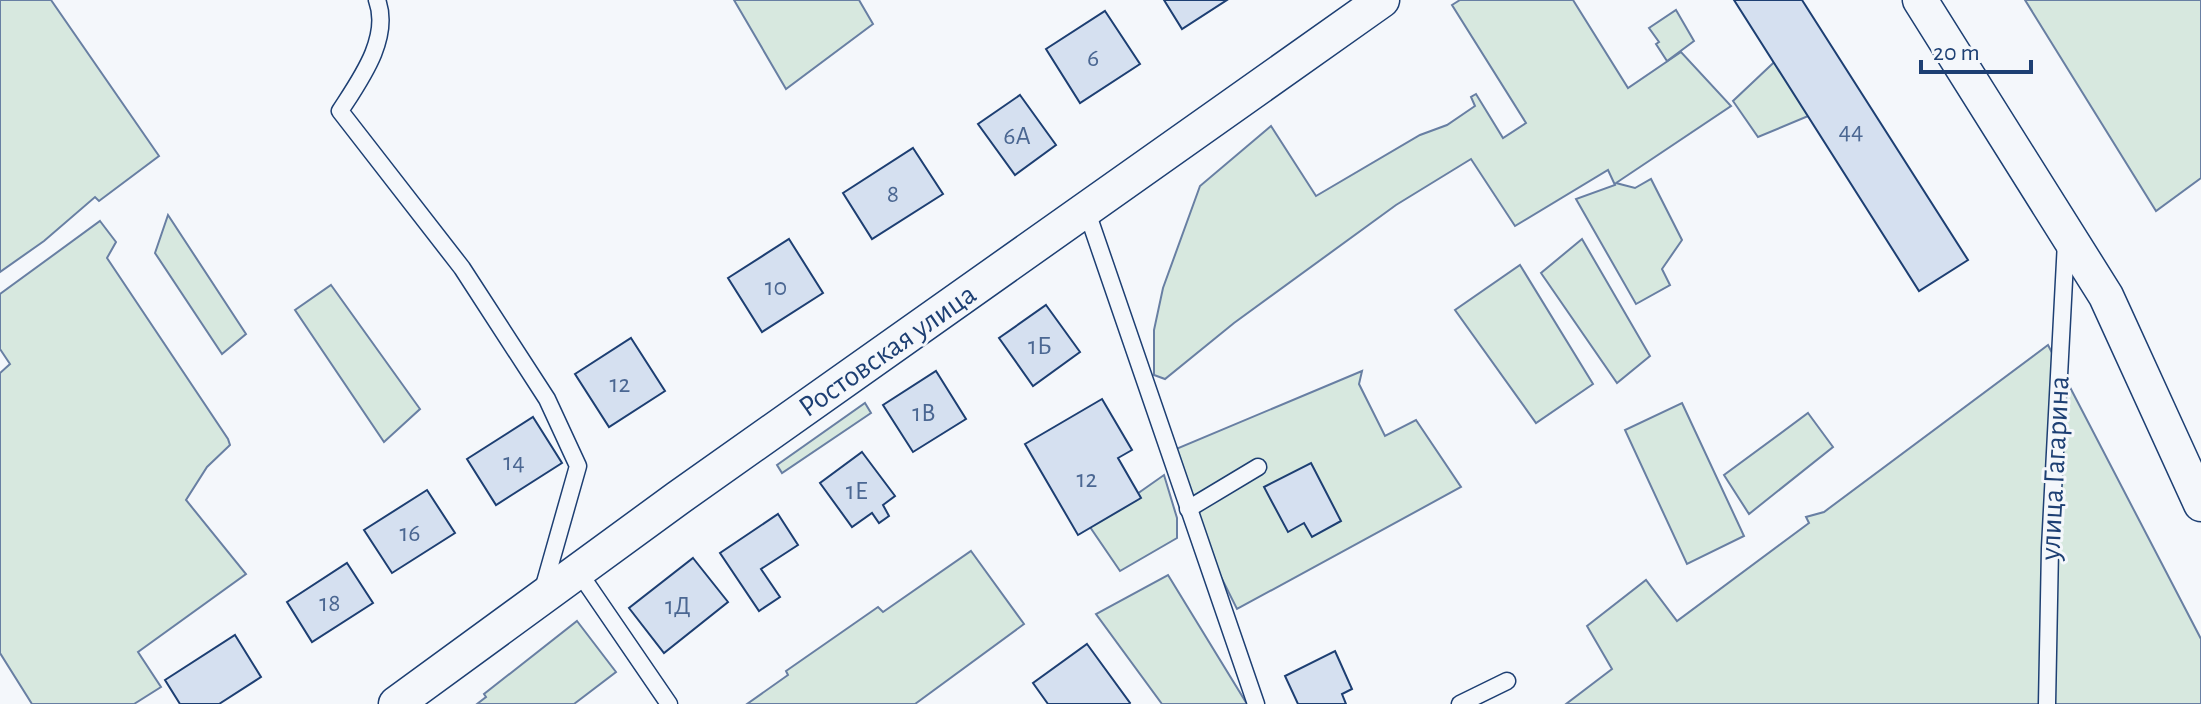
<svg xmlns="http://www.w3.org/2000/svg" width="2201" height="704" viewBox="0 0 2201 704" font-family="'Alegreya Sans',sans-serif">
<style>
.green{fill:#d7e8df;stroke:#687fa3;stroke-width:2}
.building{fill:#d5e0f0;stroke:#1d3f73;stroke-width:2}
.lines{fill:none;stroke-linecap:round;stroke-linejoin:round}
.service-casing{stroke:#1d3f73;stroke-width:19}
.minor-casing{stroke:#1d3f73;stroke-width:37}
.service{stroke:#f4f7fb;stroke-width:16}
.minor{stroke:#f4f7fb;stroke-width:34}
.labels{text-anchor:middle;stroke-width:6;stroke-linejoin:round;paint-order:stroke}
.number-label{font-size:26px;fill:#4b6792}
.street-label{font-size:30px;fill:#1d3f73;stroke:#f4f7fb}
</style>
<rect width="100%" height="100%" fill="#f4f7fb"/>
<g class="green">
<polygon points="0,0 51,0 159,156 99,201 95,197 44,241 0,272"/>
<polygon points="734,0 859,0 873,24 786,89"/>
<polygon points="1460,0 1573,0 1628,88 1681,52 1731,106 1616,183 1635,188 1651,179 1682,240 1662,269 1670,285 1636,304 1576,199 1615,185 1608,170 1515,226 1471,159 1396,205 1234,323 1165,379 1154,375 1154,330 1163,288 1200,186 1271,126 1316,196 1420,135 1447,125 1475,106 1471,97 1476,94 1503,138 1526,123 1452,5"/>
<polygon points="2025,0 2201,0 2201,178 2156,211"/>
<polygon points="1676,10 1694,41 1667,61 1656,44 1659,42 1649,28"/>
<polygon points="1787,50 1825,109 1758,137 1733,101"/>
<polygon points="168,215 246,334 222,354 155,253"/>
<polygon points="100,221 116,242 107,258 228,439 230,445 207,467 186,500 246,574 138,652 161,687 134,704 32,704 0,653 0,373 10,364 0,349 0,294"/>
<polygon points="1582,239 1650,356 1617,383 1541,273"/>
<polygon points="1520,265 1593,384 1536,423 1455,310"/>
<polygon points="331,285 420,409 384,442 295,310"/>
<polygon points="2048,345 2201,639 2201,704 1566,704 1612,669 1587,626 1646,580 1677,621 1809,523 1806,517 1824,512"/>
<polygon points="1362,371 1359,384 1385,436 1416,420 1461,487 1237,609 1202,539 1176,449"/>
<polygon points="865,403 871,413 782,473 777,465"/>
<polygon points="1682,403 1744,536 1687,564 1625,430"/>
<polygon points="1808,413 1833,447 1749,514 1724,475"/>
<polygon points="1164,475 1177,518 1177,538 1120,571 1090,527"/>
<polygon points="971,551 1024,624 915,704 747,704 788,675 786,671 878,607 883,612"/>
<polygon points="1168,575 1247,704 1162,704 1096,614"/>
<polygon points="577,621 616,672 574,704 477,704 486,697 484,694"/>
</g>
<g class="building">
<polygon points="1164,0 1227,0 1182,29"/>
<polygon points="1734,0 1802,0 1968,260 1919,291"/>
<polygon points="1105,11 1140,64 1080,103 1046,49"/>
<polygon points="1020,95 1056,145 1015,175 978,124"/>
<polygon points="913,148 943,194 872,239 843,193"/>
<polygon points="789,239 823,293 762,332 728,278"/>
<polygon points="1046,305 1080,352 1033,386 999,338"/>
<polygon points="631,338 665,391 609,427 575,374"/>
<polygon points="936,371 966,419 913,452 883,405"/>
<polygon points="1102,399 1132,450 1118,458 1141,498 1078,535 1025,444"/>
<polygon points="533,417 562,463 496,505 467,459"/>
<polygon points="862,452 895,496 883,505 889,516 879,523 872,513 852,527 820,483"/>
<polygon points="1311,463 1341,521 1312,537 1304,523 1288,532 1264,487"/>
<polygon points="427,490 455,533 392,573 364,530"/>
<polygon points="778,514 798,545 761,569 780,597 759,611 720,553"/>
<polygon points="693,558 728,602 664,653 629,608"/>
<polygon points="347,563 373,603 312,642 287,602"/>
<polygon points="235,635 261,677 219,704 180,704 165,680"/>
<polygon points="1087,644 1130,703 1129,704 1048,704 1033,683"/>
<polygon points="1335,651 1352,689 1342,694 1346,704 1298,704 1285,676"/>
</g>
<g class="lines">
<g class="service-casing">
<g id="service">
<path d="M377 0C391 38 360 80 340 111L462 268 547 399 578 466 542 593"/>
<polyline points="1086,209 1256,704"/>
<polyline points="1188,509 1258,467"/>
<polyline points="578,571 669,704"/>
<polyline points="1460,704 1507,681"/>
<polyline points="2047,704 2050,548 2066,242"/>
</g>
</g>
<g class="minor-casing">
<g id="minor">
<polyline points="1920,0 2106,296 2201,504"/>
<polyline points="396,704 678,498 1382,0"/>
</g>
</g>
<use href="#service" class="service"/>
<use href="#minor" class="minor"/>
</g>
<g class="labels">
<g class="number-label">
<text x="1093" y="66">6</text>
<text x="1851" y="139">44</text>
<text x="1017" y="144">6А</text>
<text x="893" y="202">8</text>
<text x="776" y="295">10</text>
<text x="1040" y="354">1Б</text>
<text x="620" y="392">12</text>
<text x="924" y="421">1В</text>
<text x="514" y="470">14</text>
<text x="1087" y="487">12</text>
<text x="857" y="499">1Е</text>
<text x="410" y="541">16</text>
<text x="330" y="611">18</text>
<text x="678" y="614">1Д</text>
</g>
<g class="street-label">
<text transform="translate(887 350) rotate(-35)" y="10">Ростовская улица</text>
<text transform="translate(2054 468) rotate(-87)" y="10">улица Гагарина</text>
</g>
</g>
<path d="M1921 60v12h110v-12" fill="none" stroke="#1d3f73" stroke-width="4"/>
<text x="1933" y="60" font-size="24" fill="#1d3f73" stroke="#f4f7fb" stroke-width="6" paint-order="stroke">20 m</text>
</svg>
